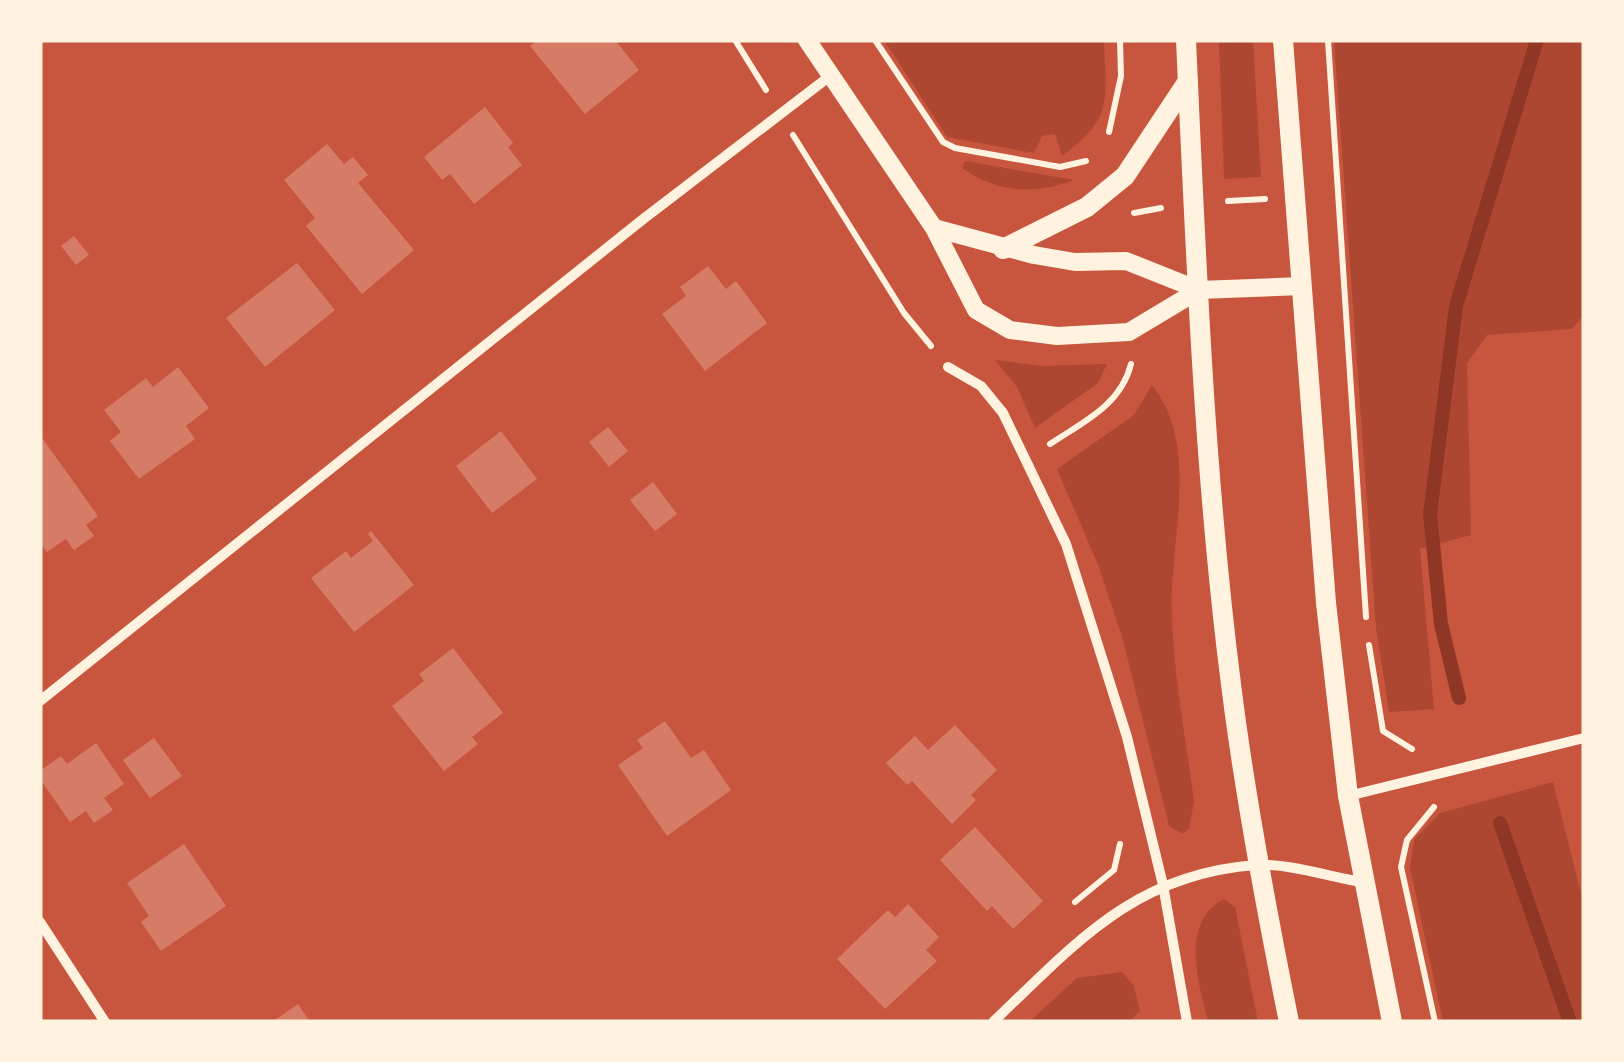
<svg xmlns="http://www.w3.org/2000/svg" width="1624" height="1062" viewBox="0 0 1624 1062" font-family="'DM Sans',sans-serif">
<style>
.green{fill:#ae4732}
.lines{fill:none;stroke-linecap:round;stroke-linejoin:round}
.stream{stroke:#8f3625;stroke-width:14}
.building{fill:#d67c66}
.path{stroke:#fff3e0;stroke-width:6}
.minor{stroke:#fff3e0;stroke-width:10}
.tertiary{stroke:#fff3e0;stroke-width:18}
.secondary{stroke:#fff3e0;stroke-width:20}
</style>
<rect width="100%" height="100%" fill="#c8553d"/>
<g class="green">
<path d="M884 40H1104C1106 100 1114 118 1062 156L1055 134 1042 136 1034 153 947 137Z"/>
<polygon points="1219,40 1253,40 1261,177 1224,179"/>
<polygon points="1334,40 1584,40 1584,314 1572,329 1487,335 1467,363 1471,535 1420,549 1434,709 1389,712 1376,628"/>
<path d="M965 161 1074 180C1034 195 998 193 962 168Z"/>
<polygon points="995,360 1042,366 1107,364 1098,383 1035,428 1017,387"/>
<path d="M1152 385C1202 448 1168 544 1172 617 1174 679 1186 740 1194 801L1189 829 1183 834 1169 826 1123 640 1099 567 1057 469 1134 415Z"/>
<polygon points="1553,782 1584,905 1584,1022 1443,1022 1410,868 1414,840 1440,813"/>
<path d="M1224 899 1235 907 1258 1022H1208C1199 984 1179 922 1224 899Z"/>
<polygon points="1122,972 1134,986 1140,1011 1128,1022 1029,1022 1077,978"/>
</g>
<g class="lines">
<g class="stream">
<polyline points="1459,698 1441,624 1430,514 1456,306 1537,40"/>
<polyline points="1500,823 1570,1022"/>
</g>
</g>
<g class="building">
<polygon points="538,40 615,40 639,70 585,114 530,46"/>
<polygon points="485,107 513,143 508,147 522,165 474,204 450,174 442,180 424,157"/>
<polygon points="327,144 344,164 353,157 368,175 358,183 414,250 362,294 306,226 315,218 284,180"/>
<polygon points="74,236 89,255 76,265 61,246"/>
<polygon points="297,263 335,310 265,367 226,318"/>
<polygon points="708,266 726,289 736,281 767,323 705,371 662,314 686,296 680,287"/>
<polygon points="178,367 209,408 186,426 195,439 139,479 110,441 121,432 104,410 146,378 153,387"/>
<polygon points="608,427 628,451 609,467 589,442"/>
<polygon points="501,431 537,479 492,513 456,466"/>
<polygon points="40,435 98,516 86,525 94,536 74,550 66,539 47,552 40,543"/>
<polygon points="653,482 677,514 655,531 630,500"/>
<polygon points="371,531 414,585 354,632 311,578 346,551 351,558 373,541 368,534"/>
<polygon points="453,648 503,713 472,737 478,744 444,771 392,706 424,681 419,674"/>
<polygon points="665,721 691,758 704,750 731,790 667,836 618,765 643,748 637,740"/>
<polygon points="955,725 997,770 971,795 976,800 952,824 912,781 907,785 886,763 915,736 928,750"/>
<polygon points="154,738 182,776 150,798 123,760"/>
<polygon points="96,743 124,784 104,798 113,810 94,823 86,811 70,822 40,779 40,771 61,756 67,764"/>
<polygon points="975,827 1043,901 1013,929 992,906 987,911 940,860"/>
<polygon points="184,844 226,906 161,951 141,922 149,916 127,883"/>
<polygon points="908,904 939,937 926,950 937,961 885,1009 837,959 888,910 895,917"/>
<polygon points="298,1004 310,1022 272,1022"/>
</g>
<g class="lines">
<g class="path">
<polyline points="735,40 766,90"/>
<polyline points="875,40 943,142 955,148 1060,167 1086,161"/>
<polyline points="1328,40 1366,617"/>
<polyline points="1109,132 1121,76 1120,40"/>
<polyline points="793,135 904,313 931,346"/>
<polyline points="1228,201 1265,199"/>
<polyline points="1134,213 1161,208"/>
<path d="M1050 444C1083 422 1121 405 1131 364"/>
<polyline points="1369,645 1383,731 1412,749"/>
<polyline points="1434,807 1407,840 1401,867 1435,1022"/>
<polyline points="1075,902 1114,870 1120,844"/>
</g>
<g class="minor">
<polyline points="948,367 981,386 1003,413 1066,544 1127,737 1163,885 1187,1022"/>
<polyline points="40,701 642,220 830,76"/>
<polyline points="1348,796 1584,738"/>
<polyline points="40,922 105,1022"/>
<path d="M993 1022C1076 943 1134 874 1256 865 1289 863 1330 877 1362 882"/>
</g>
<g class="tertiary">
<polyline points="807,40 934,228 976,310 1010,330 1057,336 1129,332 1199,290"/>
<polyline points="934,228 1034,255 1075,262 1126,261 1199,290 1301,286"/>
</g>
<g class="secondary">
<path d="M1186 40C1196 257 1204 476 1232 692 1246 803 1267 913 1289 1022"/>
<polyline points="1283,40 1326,603 1348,796 1392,1022"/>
<polyline points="1003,249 1087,207 1125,176 1188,81"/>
</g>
</g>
<rect width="1624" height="1062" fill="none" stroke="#fff3e0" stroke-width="85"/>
</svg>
